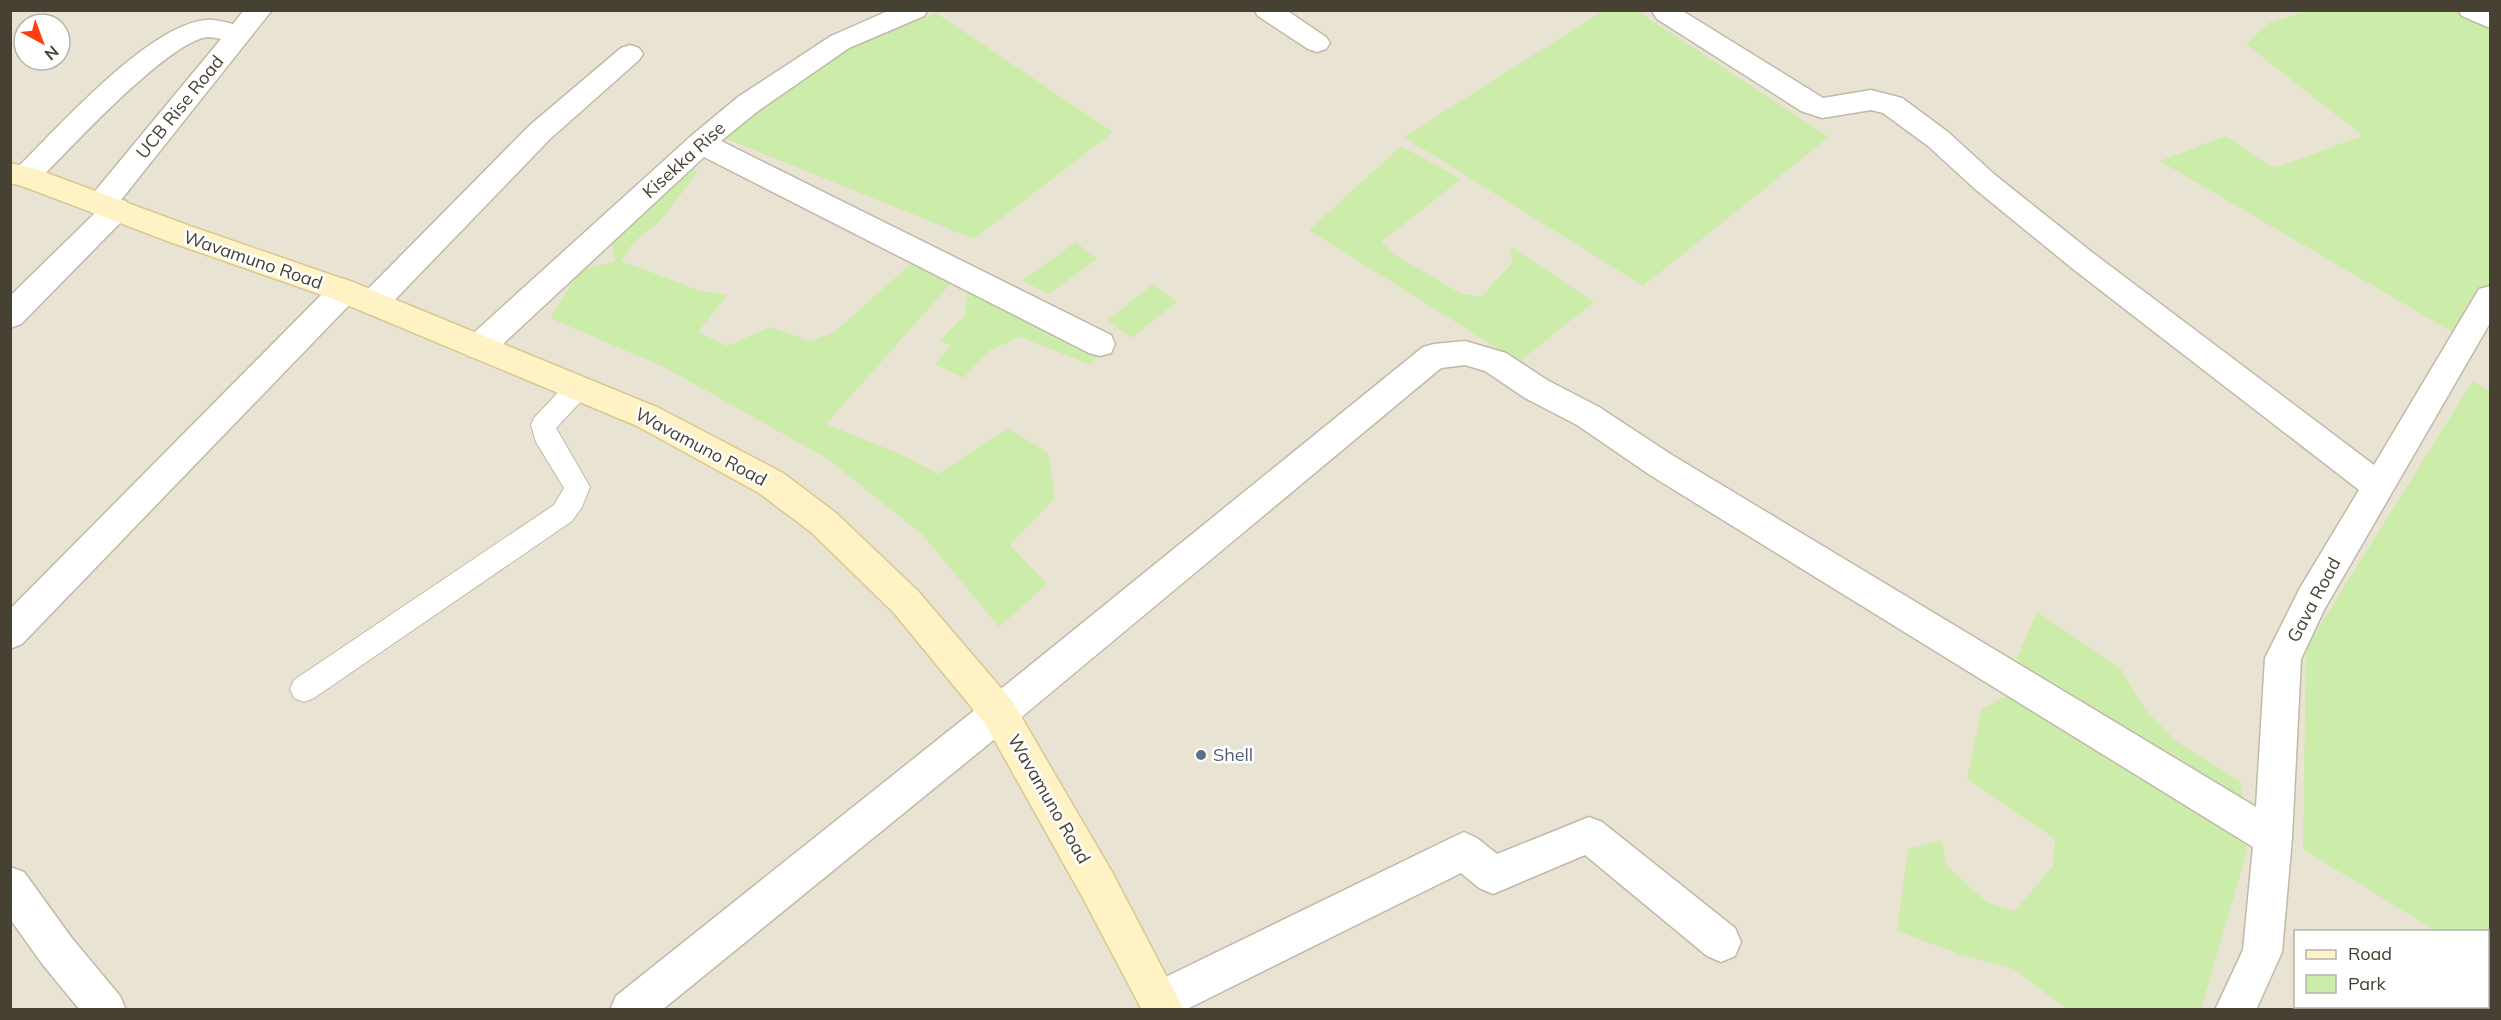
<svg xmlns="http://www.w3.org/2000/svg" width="2501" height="1020" viewBox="0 0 2501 1020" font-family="Mulish,sans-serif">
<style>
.residential{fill:#e9e3d3;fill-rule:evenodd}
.green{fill:#ccecaa}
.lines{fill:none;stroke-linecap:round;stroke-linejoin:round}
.lane-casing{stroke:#c1b9a7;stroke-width:2}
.street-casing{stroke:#c1b9a7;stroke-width:3}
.secondary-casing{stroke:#d8c891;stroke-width:3}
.lane{fill:#fff;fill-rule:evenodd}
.street{fill:#fff;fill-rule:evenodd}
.secondary{fill:#fff3c5;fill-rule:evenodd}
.service-dot{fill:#5c6f8a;stroke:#fff;stroke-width:2}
.labels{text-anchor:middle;stroke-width:5;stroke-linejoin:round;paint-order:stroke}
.street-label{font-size:18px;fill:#474134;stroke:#fff}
.service-label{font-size:18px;fill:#4e5e75;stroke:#fff;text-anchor:start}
</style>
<rect width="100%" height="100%" fill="#f4f0e5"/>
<path class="residential" d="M11 11H2490V1009H11ZM24 24H60V60H24ZM2296 932H2488V1006H2296Z"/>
<g class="green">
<polygon points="2309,10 2462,11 2490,21 2490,305 2471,343 2160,161 2226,136 2274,168 2363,136 2246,44 2269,23"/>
<polygon points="1603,11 1637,11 1829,137 1643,286 1404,137"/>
<polygon points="936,13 1113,132 974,239 722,137 852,46"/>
<polygon points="1401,146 1461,179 1381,242 1395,255 1460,293 1481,297 1512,263 1511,246 1594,302 1519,362 1309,230"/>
<polygon points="681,164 698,172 660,221 633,243 621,261 701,291 727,295 698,332 727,346 770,327 809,341 833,333 910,265 952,282 826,424 905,456 938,474 1008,428 1048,453 1055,498 1010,545 1047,584 999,627 923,535 828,459 664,367 550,318 581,269 615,262 611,234"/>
<polygon points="1076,242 1097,259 1049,294 1022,281"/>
<polygon points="1153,284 1177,302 1131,338 1108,320"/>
<polygon points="967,288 1101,349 1091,365 1020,337 990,350 963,378 935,364 951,345 939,341 966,314"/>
<polygon points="2473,381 2490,391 2490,965 2488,963 2488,932 2436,931 2303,849 2306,648"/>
<polygon points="2037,612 2120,668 2146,711 2177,742 2241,782 2247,851 2201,1009 2066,1009 2014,969 1962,955 1897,931 1908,849 1942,840 1946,865 1986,902 2015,911 2053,866 2055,839 1967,779 1982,709 2015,691 2017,658"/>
</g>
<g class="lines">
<g class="lane-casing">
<polygon id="lane" points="578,378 587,381 590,388 587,395 556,428 590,487 582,507 572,521 314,698 304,702 294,698 290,689 294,680 554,505 564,488 536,442 531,425 534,418 569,381"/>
</g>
<g class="street-casing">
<g id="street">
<path d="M244 10H272L121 200 126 201 130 209 126 217 21 324 10 328V296L95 213 91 212 87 204 91 196 221 39C217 38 212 37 207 37 166 43 68 151 36 183L26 186 16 183 12 176 16 169C58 128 148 25 206 20 215 19 224 22 233 24Z"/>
<polygon points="890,10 928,10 924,16 849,48 758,111 721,141 1111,335 1115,344 1111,353 1100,356 1089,353 704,157 490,356 479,359 468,356 464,347 468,338 691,136 738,97 831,36"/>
<polygon points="1254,10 1286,10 1326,37 1330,43 1326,49 1317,52 1308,49 1258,16"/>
<polygon points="1655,10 1681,10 1823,98 1871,90 1902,98 1948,132 1995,175 2093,253 2374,465 2479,289 2490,286 2490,323 2324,610 2301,659 2292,838 2282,952 2256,1010 2215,1010 2243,950 2253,847 1650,475 1577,425 1525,398 1485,371 1465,365 1441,368 1012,725 662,1010 610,1010 616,996 986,701 1423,347 1434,344 1465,341 1506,353 1547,380 1599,407 1672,455 2256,807 2265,658 2300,588 2359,490 2073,269 1975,189 1928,146 1883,113 1871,110 1822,118 1801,111 1657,19 1653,13"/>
<polygon points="2458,10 2490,10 2490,28 2462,16"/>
<polygon points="630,45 639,48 643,54 639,60 550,139 384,311 373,315 362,311 358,303 362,295 530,125 621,48"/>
<polygon points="344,279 355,283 359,291 355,299 22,644 10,649 10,609 333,283"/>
<polygon points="1589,817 1602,822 1735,928 1741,942 1735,956 1721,962 1707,956 1585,855 1493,894 1479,888 1461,873 1185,1010 1142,1010 1139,1001 1145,987 1451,838 1464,832 1477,838 1497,854"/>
<polygon points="10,867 24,872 71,937 120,996 126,1010 80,1010 43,965 10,919"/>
</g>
</g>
<g class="secondary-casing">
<polygon id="secondary" points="10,163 36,169 190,226 355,283 659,408 783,473 836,513 918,591 1012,701 1112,872 1184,1010 1142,1010 1084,900 986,725 894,613 812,533 759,493 637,426 333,299 170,242 22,186 10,183"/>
</g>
<use href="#lane" class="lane"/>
<use href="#street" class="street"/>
<use href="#secondary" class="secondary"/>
</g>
<circle class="service-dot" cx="1201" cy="755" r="6"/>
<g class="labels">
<g class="street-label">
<text transform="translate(180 107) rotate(-51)" y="6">UCB Rise Road</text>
<text transform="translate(684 160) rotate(-42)" y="6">Kisekka Rise</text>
<text transform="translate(253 260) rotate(19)" y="6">Wavamuno Road</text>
<text transform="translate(701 447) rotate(28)" y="6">Wavamuno Road</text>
<text transform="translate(2314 600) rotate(-62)" y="6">Gava Road</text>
<text transform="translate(1049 799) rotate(60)" y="6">Wavamuno Road</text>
</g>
<g class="service-label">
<text x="1213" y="761">Shell</text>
</g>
</g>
<rect width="2501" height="1020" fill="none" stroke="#474134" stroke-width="24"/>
<rect x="2294" y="930" width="195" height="78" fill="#ffffff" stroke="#b5b3ae" stroke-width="1.5"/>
<rect x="2306" y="950" width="30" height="9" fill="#fff3c5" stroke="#b5b3ae" stroke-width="1.5"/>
<text x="2348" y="960" font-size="18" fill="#474134">Road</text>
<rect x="2306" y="975" width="30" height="18" fill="#ccecaa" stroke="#b5b3ae" stroke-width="1.5"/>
<text x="2348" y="990" font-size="18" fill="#474134">Park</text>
<g transform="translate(42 42) rotate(139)"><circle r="28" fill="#ffffff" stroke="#b5b3ae" stroke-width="1.5"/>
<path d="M0-4.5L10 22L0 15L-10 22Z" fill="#ff3e12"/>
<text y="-9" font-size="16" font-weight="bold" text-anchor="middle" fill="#474134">N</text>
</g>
</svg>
